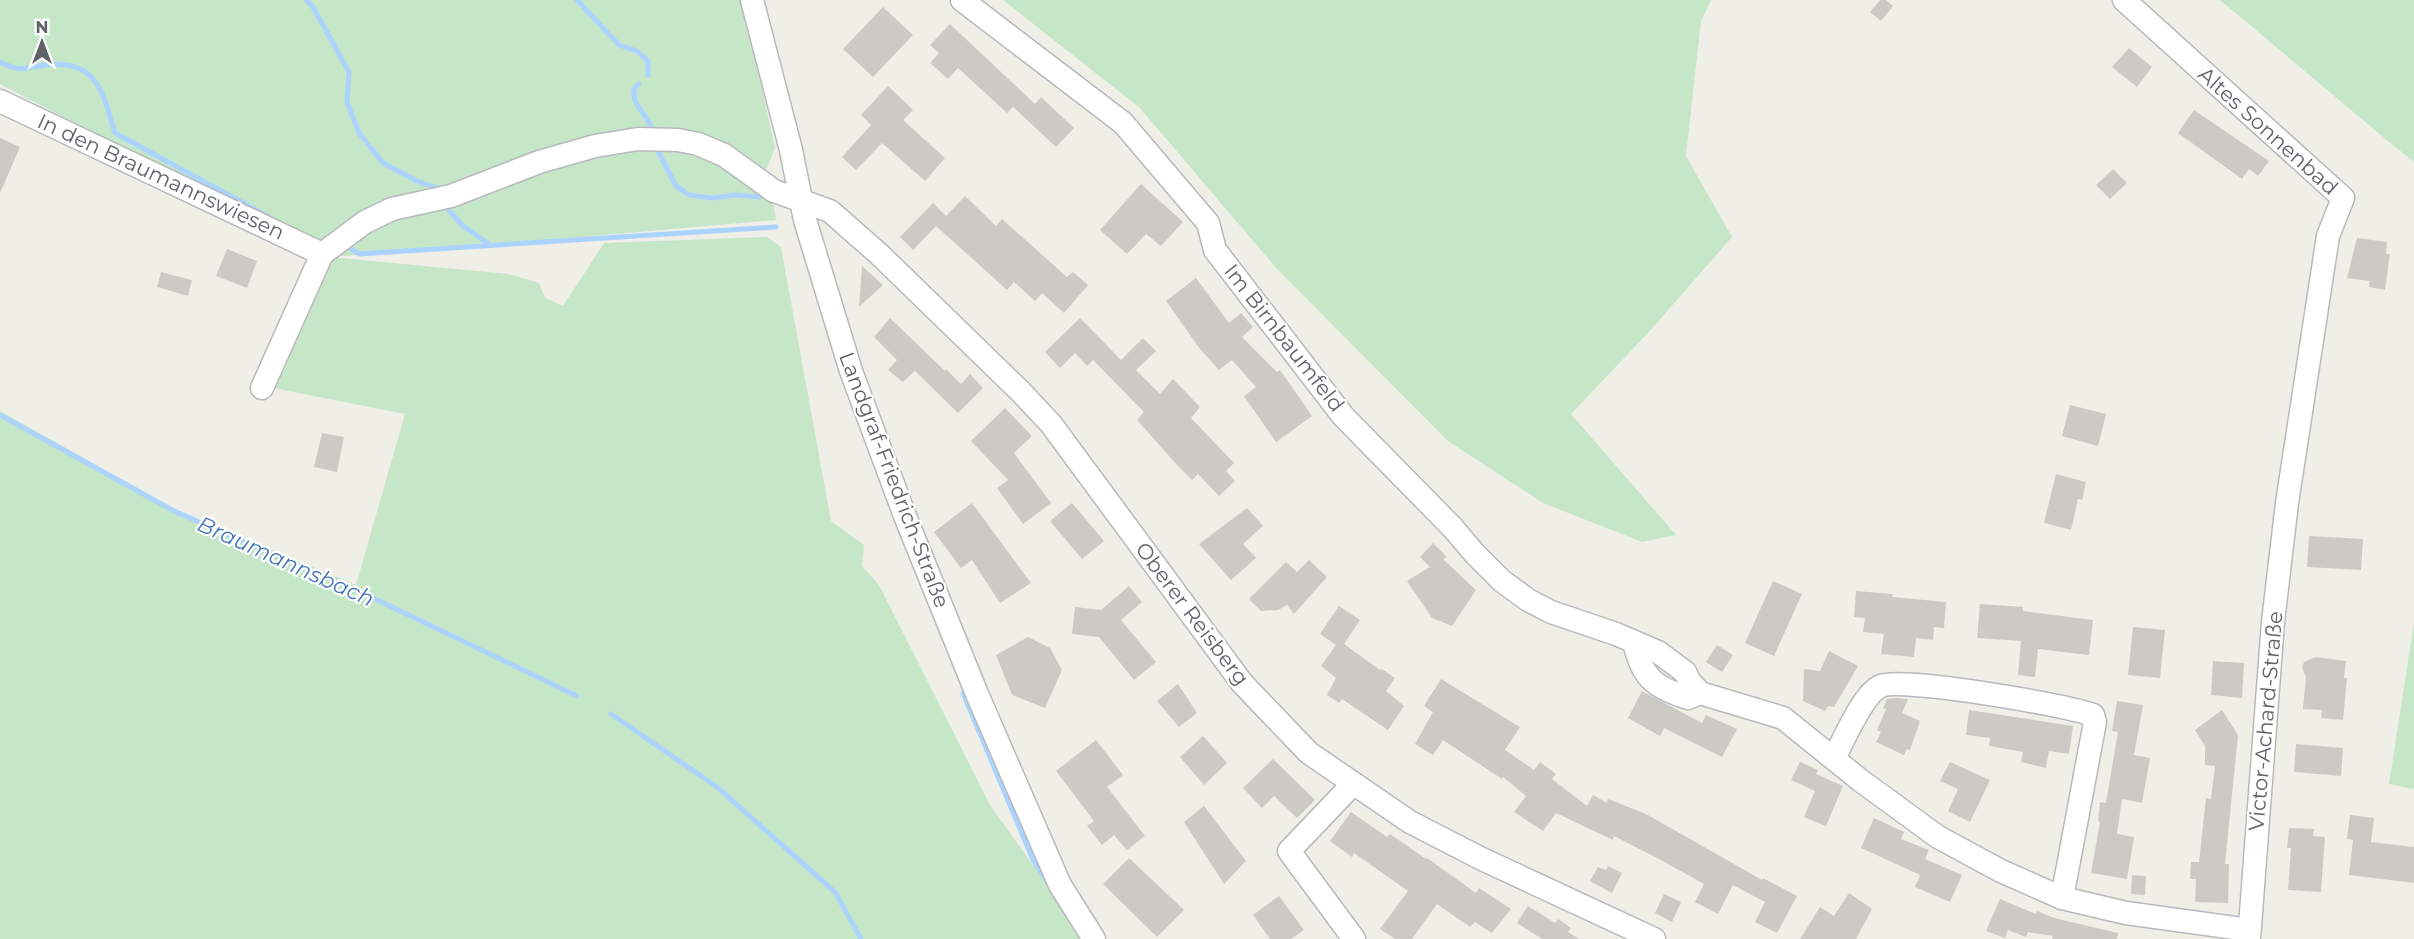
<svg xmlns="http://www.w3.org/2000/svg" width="2414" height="939" viewBox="0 0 2414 939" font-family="Montserrat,sans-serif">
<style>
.green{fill:#c5e7c8}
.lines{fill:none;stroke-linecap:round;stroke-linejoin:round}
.stream{stroke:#abd3fd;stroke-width:5}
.building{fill:#cccac4}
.minor-casing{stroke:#b7b9bd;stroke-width:25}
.minor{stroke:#fff;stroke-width:22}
.labels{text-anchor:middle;stroke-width:4.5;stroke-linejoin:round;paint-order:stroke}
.street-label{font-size:21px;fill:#5f6267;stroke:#fff}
.water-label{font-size:22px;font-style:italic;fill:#4977b9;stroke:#fff}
</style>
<rect width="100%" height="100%" fill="#f0efe7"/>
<g class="green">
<polygon points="0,0 743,0 775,148 760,185 774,207 776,220 491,245 330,257 509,274 539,283 545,298 563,306 604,243 767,237 781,247 831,521 864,545 862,566 879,585 990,805 1086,939 0,939 0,411 180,512 356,585 405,414 268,387 325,256 293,237 0,84"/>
<polygon points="1003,0 1711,0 1701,21 1686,156 1732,237 1648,333 1571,414 1676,535 1642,542 1543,503 1448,441 1276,268 1140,108"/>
<polygon points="2220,0 2414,0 2414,162 2388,141"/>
<polygon points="2414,623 2414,789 2389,784"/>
</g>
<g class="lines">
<g class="stream">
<polyline points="306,0 313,7 349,72 347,102 359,133 383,163 417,181 434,187"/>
<polyline points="577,0 619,45 637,51 648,61 648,75"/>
<path d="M0 62C23 73 21 68 45 65 97 59 103 92 115 133L271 218"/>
<path d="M639 84 634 89C632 106 647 114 652 129"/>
<polyline points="658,151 676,186 689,195 713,198 736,195 759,197"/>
<polyline points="448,209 462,225 490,245"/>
<polyline points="347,246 359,254 776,227"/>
<polyline points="0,415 174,511 369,596 577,696"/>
<polyline points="963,693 1033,860 1048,883"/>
<polyline points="611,714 717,787 835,892 861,939"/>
</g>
</g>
<g class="building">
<polygon points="1880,0 1886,0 1893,6 1881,21 1870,12"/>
<polygon points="883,7 913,35 873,77 843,49"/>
<polygon points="950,24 1035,104 1041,97 1074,128 1056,147 1013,107 1007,113 958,68 948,79 930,63 939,53 930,45"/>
<polygon points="2129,48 2152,67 2137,87 2112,67"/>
<polygon points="888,86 913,110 903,120 945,158 925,181 882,143 856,170 842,157 871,125 861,115"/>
<polygon points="2194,110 2269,161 2258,176 2249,169 2242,179 2178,133"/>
<polygon points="0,138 20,147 0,193"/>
<polygon points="2113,169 2127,183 2110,199 2096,185"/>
<polygon points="1141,184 1183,222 1161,246 1146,234 1127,254 1100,230"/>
<polygon points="965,196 996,226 1002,219 1067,277 1073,272 1088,285 1064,313 1042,293 1035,301 1014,282 1007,290 936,226 913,250 900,237 933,203 946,216"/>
<polygon points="2357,238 2387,242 2386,254 2390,254 2385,290 2369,287 2370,281 2347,278"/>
<polygon points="227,249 257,261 247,288 216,276"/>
<polygon points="862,266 883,285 859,307"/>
<polygon points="161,272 192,280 188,296 157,287"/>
<polygon points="1196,278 1229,323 1241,313 1253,327 1242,337 1277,372 1280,370 1312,416 1276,442 1244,396 1256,387 1232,360 1219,370 1200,349 1166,301"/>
<polygon points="890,318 945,371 946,369 961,384 970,374 983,388 958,413 915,371 903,382 888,370 897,360 874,337"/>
<polygon points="1080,318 1121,360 1143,338 1156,351 1136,370 1160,394 1173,379 1200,407 1191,418 1234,463 1226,471 1235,481 1219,496 1198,474 1192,480 1177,465 1137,420 1144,412 1093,360 1087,366 1075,353 1060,368 1045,352"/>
<polygon points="2070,405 2106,414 2098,446 2062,436"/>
<polygon points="1005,408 1032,436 1014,453 1051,503 1023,524 997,488 1008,480 971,441"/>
<polygon points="322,433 344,437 337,472 314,467"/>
<polygon points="2056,474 2086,482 2082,500 2078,499 2071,530 2044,523"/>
<polygon points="972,503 1031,583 1000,603 972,560 961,568 934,532"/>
<polygon points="1072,503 1104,541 1082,559 1050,521"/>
<polygon points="1247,508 1263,526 1243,544 1256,558 1231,580 1199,544"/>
<polygon points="2309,536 2363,539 2361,570 2307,567"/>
<polygon points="1433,543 1447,557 1443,559 1476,590 1452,626 1432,618 1407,581 1430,567 1420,557"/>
<polygon points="1309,560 1327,577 1294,614 1287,605 1278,610 1261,611 1249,599 1286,562 1297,572"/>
<polygon points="1773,581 1802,594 1774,656 1745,643"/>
<polygon points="1129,586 1142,602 1121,620 1156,662 1134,680 1099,637 1072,634 1075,607 1101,610"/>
<polygon points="1856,591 1893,594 1892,597 1946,602 1944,628 1934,627 1933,640 1916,638 1914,657 1881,654 1884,634 1863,632 1865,618 1854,617"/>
<polygon points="1980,604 2023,607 2023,611 2093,620 2089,655 2038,649 2035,677 2018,675 2021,641 1977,638"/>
<polygon points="1339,606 1360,620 1344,644 1380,670 1382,669 1395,678 1386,691 1404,706 1388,730 1342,699 1339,703 1327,695 1336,678 1321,666 1336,645 1320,634"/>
<polygon points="2133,627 2165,630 2160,678 2128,675"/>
<polygon points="1028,637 1050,648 1062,670 1045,708 1012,695 996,655"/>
<polygon points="1717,645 1733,655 1722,672 1706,662"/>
<polygon points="1829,651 1858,666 1834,707 1828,706 1825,711 1803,701 1804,669 1820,671"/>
<polygon points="2315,657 2346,661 2344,678 2347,678 2343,720 2321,718 2322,710 2303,709 2306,677 2302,668 2304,662"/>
<polygon points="2213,661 2244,663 2242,698 2211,695"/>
<polygon points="1441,679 1520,727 1505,750 1534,770 1540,762 1556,774 1552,779 1587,806 1593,795 1607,803 1608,799 1646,814 1762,880 1763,878 1797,896 1777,933 1755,922 1765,902 1733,885 1718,914 1695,902 1704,884 1659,859 1614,836 1613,840 1556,813 1543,831 1514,812 1526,796 1503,777 1502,779 1443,740 1433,755 1415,744 1433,712 1424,706"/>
<polygon points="1178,684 1197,713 1179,727 1157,701"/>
<polygon points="1642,691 1702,723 1706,715 1737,729 1722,757 1664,728 1660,736 1628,718"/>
<polygon points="1896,698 1908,699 1902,713 1920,721 1910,750 1907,749 1904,755 1876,742 1881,732 1877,730 1886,709 1883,708 1887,699"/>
<polygon points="2117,701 2143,705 2134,755 2150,758 2142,803 2122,799 2117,834 2134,837 2127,879 2091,873 2100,822 2098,821 2100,802 2106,803 2118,732 2112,731"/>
<polygon points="1969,710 2073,726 2069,754 2049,751 2046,768 2021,762 2023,752 1989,746 1990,738 1966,735"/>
<polygon points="2222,710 2238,735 2225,864 2229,864 2228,903 2195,902 2196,879 2190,879 2191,862 2199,862 2206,798 2211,799 2215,766 2205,765 2205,746 2195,730"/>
<polygon points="1203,736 1227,763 1204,785 1180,757"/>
<polygon points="1096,740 1123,775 1107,787 1145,836 1127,850 1114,835 1102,845 1087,826 1094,821 1056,771"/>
<polygon points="2296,744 2343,748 2341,776 2294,772"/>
<polygon points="1273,759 1315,800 1297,818 1274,796 1262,808 1243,788"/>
<polygon points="1800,762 1818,770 1816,774 1843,786 1826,826 1804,817 1815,791 1791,780"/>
<polygon points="1950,762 1990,780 1970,822 1948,811 1958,789 1940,781"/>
<polygon points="1204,806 1246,861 1224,884 1184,822"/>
<polygon points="1351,812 1387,837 1390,834 1426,859 1427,858 1476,893 1479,888 1511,909 1492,933 1475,922 1470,927 1437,904 1412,939 1395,939 1380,929 1408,891 1354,853 1352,857 1330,841"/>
<polygon points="2350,815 2374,818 2371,842 2414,847 2414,883 2349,875 2353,840 2347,839"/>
<polygon points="1874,818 1904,832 1901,839 1929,850 1925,859 1962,875 1950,902 1915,887 1920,875 1861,848"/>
<polygon points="2289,828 2314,829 2313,836 2325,837 2321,892 2288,890 2291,848 2287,848"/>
<polygon points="1129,858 1184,910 1157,937 1103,884"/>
<polygon points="1608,866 1622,873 1612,893 1590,881 1598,867 1606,870"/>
<polygon points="2132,875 2146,876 2145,895 2131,894"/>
<polygon points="1849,893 1872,909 1856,939 1800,939 1820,907 1834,916"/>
<polygon points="1664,894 1681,902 1672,922 1655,913"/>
<polygon points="1279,896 1304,930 1291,939 1270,939 1253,915"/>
<polygon points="2000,899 2036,914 2037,911 2054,918 2118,933 2117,939 2052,939 2053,936 2028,932 2026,937 2008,930 2005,938 1986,931"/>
<polygon points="1528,906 1555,923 1558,919 1571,928 1568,932 1579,939 1542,939 1517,923"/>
</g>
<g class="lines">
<g class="minor-casing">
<g id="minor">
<polyline points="752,0 791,150 805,220 851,371 905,516 977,694 1060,885 1094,939"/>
<polyline points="962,0 1123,123 1208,223 1215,250 1343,416 1453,528 1475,554 1502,581 1528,600 1551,612 1616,634 1658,652 1685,672 1690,682 1700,693 1783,718 1860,780 1938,837 2001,871 2062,898 2126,913 2249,930"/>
<polyline points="2124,0 2343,198 2328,236 2287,503 2273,622 2249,939"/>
<polyline points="0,101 322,254 365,222 392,209 451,196 539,162 595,146 638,139 678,140 698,144 724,155 774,191 830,211 880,255 1020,391 1051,424 1242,683 1309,753 1410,822 1482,859 1654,939"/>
<polyline points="262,388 322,254"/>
<path d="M1634 642C1642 677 1653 687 1688 698L1700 693"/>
<path d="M1834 758C1844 740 1863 693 1881 686 1902 677 2067 705 2093 715L2095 722 2062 898"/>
<polyline points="1352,785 1289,851 1354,939"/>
</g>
</g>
<use href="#minor" class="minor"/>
</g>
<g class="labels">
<g class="street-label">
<text transform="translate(2268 131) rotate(42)" y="7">Altes Sonnenbad</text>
<text transform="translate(161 177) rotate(25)" y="7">In den Braumannswiesen</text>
<text transform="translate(1284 338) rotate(52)" y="7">Im Birnbaumfeld</text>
<text transform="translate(894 480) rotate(69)" y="7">Landgraf-Friedrich-Straße</text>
<text transform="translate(1192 614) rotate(53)" y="7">Oberer Reisberg</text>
<text transform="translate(2266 721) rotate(-85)" y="7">Victor-Achard-Straße</text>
</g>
<g class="water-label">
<text transform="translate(286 561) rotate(24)" y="8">Braumannsbach</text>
</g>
</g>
<g transform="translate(42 42)" stroke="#ffffff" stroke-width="4.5" paint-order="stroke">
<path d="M0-4.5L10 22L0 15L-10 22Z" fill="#5f6267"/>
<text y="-9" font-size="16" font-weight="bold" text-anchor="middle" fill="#5f6267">N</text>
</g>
</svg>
